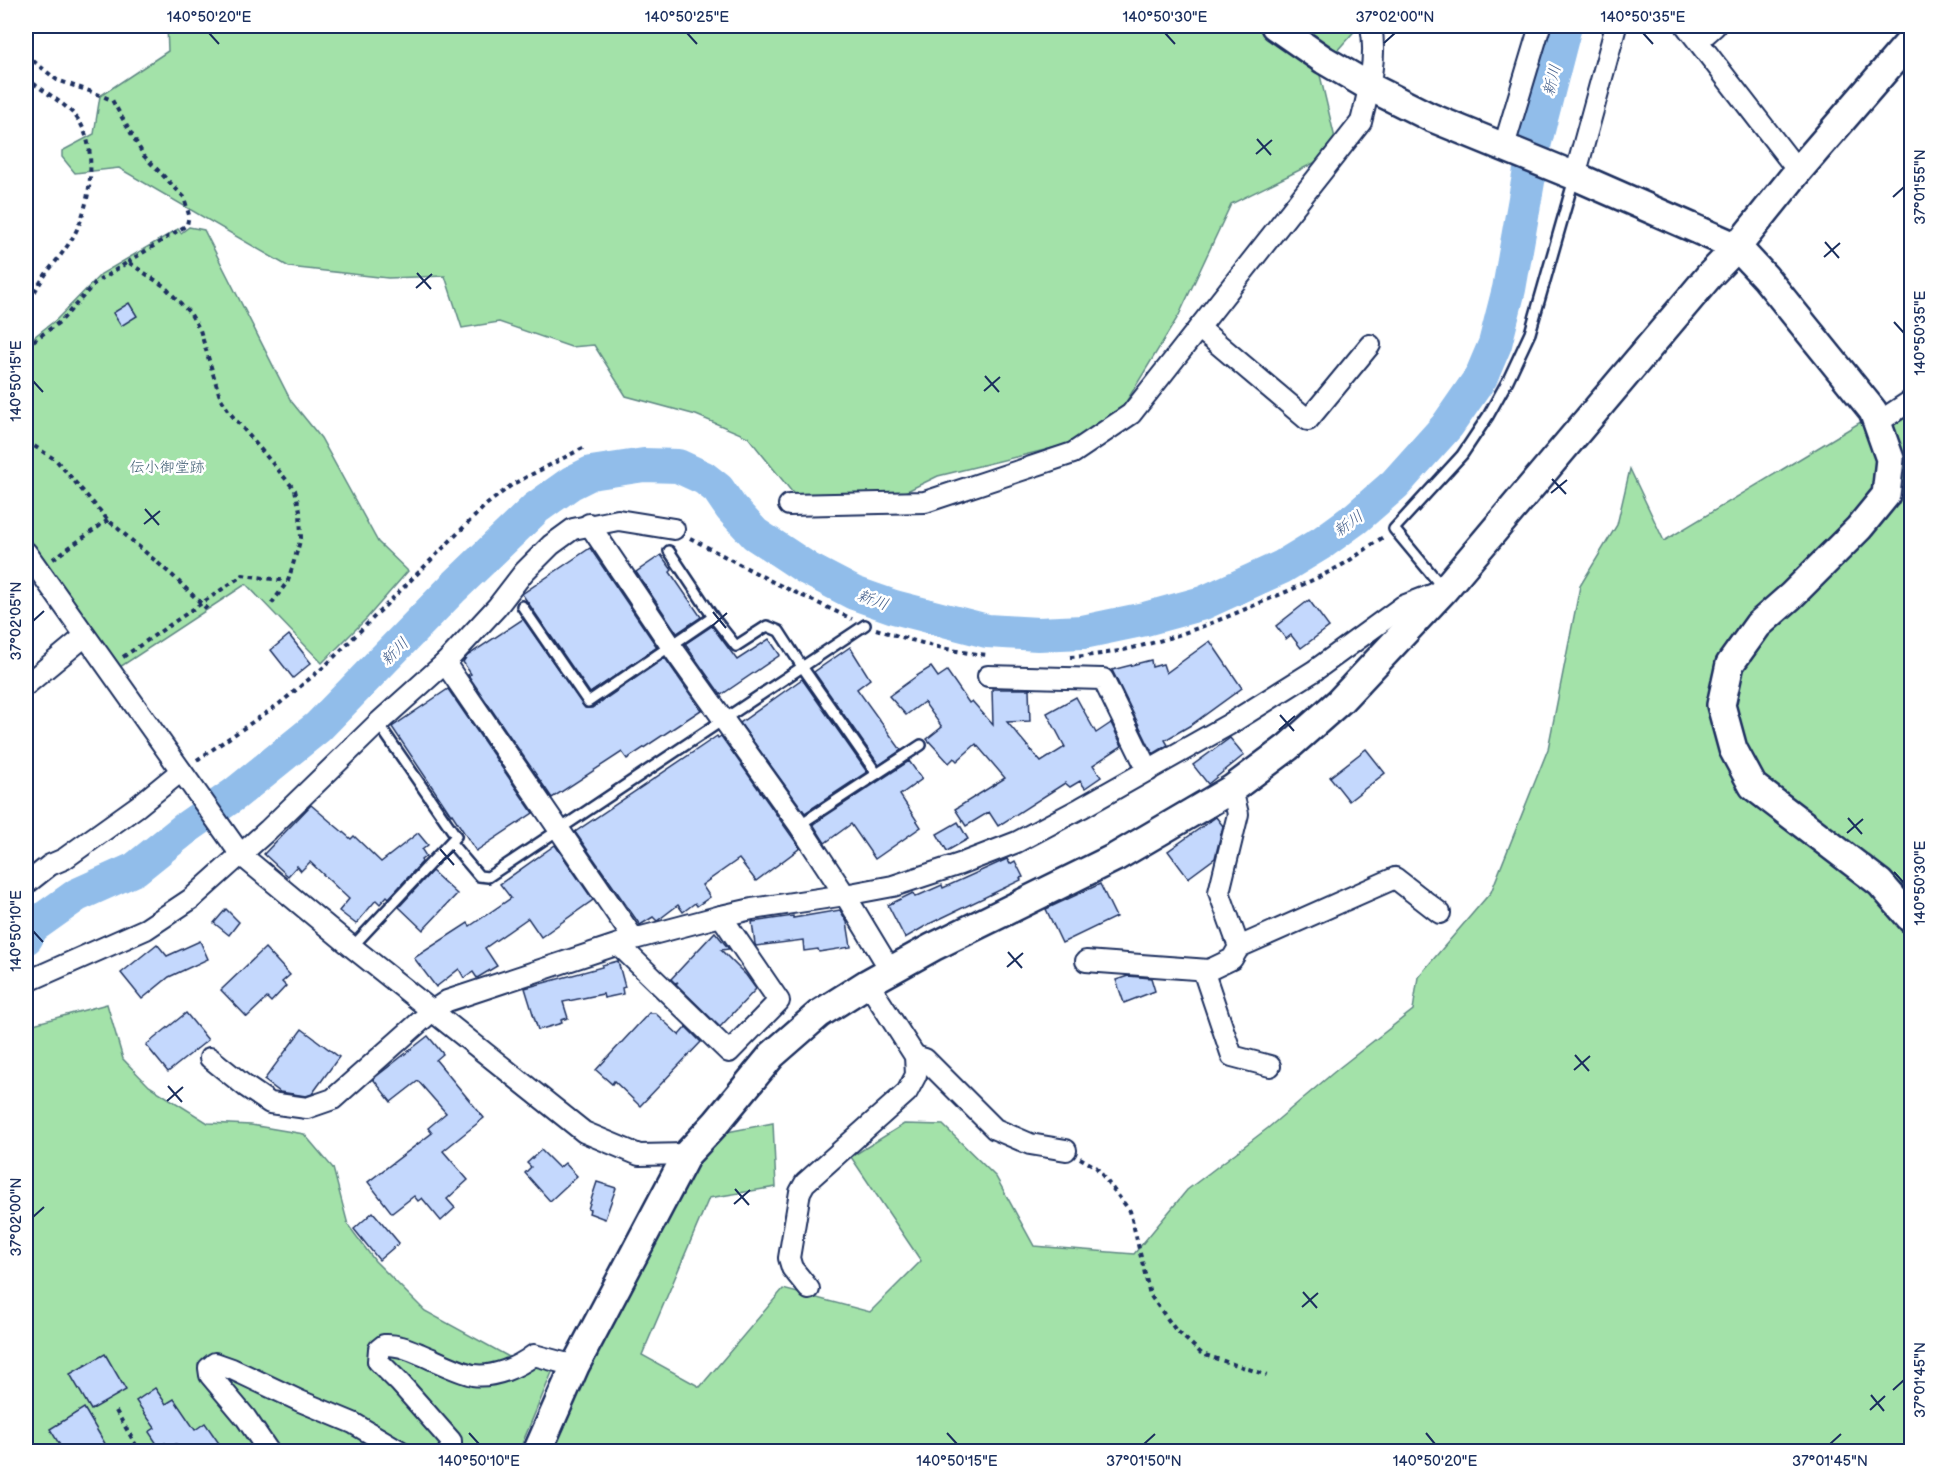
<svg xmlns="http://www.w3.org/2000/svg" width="1937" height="1477" viewBox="0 0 1937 1477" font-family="'Balsamiq Sans','Klee One',sans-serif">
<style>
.green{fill:#a3e2a9;stroke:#5f8884;stroke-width:1.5}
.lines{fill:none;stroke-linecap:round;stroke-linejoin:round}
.river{stroke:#91bdea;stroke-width:34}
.building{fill:#c4d8fd;stroke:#1b2f5e;stroke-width:1.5}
.lane-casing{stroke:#1b2f5e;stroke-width:14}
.street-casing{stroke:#1b2f5e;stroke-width:24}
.secondary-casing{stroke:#1b2f5e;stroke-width:32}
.path{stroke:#1b2f5e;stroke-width:4;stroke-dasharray:4.5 4.5;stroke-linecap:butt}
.lane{stroke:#fff;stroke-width:9}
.street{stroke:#fff;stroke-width:20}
.secondary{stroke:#fff;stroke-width:27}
.ticks{fill:none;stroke:#1b2f5e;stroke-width:2}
.labels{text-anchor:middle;stroke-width:5;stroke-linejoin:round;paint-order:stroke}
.park-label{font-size:15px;fill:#3d5c71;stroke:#fff}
.water-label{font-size:16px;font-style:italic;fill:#3e5a88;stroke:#fff}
.neatline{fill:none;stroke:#1b2f5e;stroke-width:2}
.ticks-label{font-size:15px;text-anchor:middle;fill:#1b2f5e}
</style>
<rect width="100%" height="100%" fill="#fff"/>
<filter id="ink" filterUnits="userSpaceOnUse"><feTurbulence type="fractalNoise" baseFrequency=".0167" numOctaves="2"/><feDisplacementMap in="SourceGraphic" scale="12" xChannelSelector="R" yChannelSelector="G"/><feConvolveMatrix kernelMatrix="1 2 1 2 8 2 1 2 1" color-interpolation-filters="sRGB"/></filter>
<g filter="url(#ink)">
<g class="green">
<polygon points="167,26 1359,26 1319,71 1338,151 1231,204 1179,315 1106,435 938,476 876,506 804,507 748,437 696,415 626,396 594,345 571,347 499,322 462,328 445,276 388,278 289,267 119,168 75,173 62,157 62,151 94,134 100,96 168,51"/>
<polygon points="189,227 204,230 291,401 321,438 378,542 408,571 367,618 322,663 246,584 117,669 26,540 26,343 57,319 101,274 178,229 181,233"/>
<polygon points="1911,399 1911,1451 545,1452 580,1326 661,1180 722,1133 773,1123 776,1187 709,1198 642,1355 700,1387 783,1289 870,1312 921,1261 851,1157 904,1124 943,1125 996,1177 1034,1246 1134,1254 1187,1190 1268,1128 1339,1068 1413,1010 1418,977 1491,892 1548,749 1580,586 1617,525 1630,469 1664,541 1897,400"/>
<polygon points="107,1004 123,1059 149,1086 208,1123 251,1125 304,1134 333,1168 348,1225 375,1261 425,1311 511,1358 553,1370 519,1451 26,1452 26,1026"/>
</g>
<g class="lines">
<polyline class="river" points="26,938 32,927 77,895 135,869 186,828 235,794 318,727 453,588 536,508 571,483 591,473 644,465 678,466 704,478 718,489 731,508 755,534 808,569 854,593 894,607 987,631 1038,634 1083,632 1145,619 1203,603 1282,567 1323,542 1356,518 1395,484 1447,426 1481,377 1495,344 1509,289 1535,142 1565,26"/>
</g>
<g class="building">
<polygon points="129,303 137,316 121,326 113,313"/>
<polygon points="590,548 657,647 590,693 522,594"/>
<polygon points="661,555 672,570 670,572 701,617 677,633 636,572"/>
<polygon points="1309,600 1329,627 1301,648 1291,635 1286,639 1276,626"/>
<polygon points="523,619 585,708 592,708 665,658 701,710 627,759 622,752 552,798 468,675 471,674 463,662 467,656"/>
<polygon points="712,626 737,660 769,639 780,655 721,695 685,644"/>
<polygon points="289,635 311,663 293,678 271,650"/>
<polygon points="1210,641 1242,688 1191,725 1165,740 1168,745 1153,754 1112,670 1151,660 1152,667 1163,664 1166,673"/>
<polygon points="850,647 870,679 857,689 901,750 879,765 814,672"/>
<polygon points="931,667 938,677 947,671 969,703 972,701 993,725 992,689 1029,689 1030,721 1007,722 1041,762 1065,747 1047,713 1076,697 1096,733 1111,723 1122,746 1093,765 1101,777 1085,788 1080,781 1070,787 1065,783 998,826 989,812 966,826 955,809 1005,778 976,744 957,761 954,758 949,763 927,739 942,727 924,702 906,715 889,696 918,675"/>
<polygon points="802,679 867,772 805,813 740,723"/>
<polygon points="448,689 533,813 476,851 452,814 451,815 392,727"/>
<polygon points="717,736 718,738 721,736 800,848 756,881 739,859 702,885 710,897 697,906 695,903 683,912 678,905 657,921 653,917 640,925 575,832"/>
<polygon points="1230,738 1244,755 1208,784 1193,765"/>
<polygon points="1366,749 1385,773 1349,801 1330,777"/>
<polygon points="909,761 922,779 900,795 921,827 875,859 851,824 825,843 813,824"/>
<polygon points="311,805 351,839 354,836 381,862 418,833 428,845 422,850 426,856 421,860 422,862 389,898 387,896 380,904 376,900 356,924 339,911 349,899 310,862 301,871 297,866 288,876 264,854"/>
<polygon points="1216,817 1223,826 1215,858 1188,878 1168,851"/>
<polygon points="958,822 968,839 947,851 937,834"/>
<polygon points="555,845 593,900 541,937 528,918 485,948 497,966 477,978 473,972 464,978 459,969 436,987 414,958 468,923 470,926 511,898 500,884"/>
<polygon points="1007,859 1010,864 1015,861 1023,877 1020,878 1021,880 929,924 905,938 888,905 913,893 915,897 942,885 943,888"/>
<polygon points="432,871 457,894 423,930 399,907"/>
<polygon points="1100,884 1116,917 1062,943 1046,909"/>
<polygon points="226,909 239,922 229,935 214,923"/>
<polygon points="840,910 847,922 851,947 819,952 818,949 804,951 803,940 756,946 755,944 752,922 793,916 793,918"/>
<polygon points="715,932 729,949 721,950 746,975 756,989 720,1027 676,984 678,982 675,983 671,979"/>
<polygon points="200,941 208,959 169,977 142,999 121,973 157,944 167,956"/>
<polygon points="265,948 290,975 282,982 286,986 271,1002 267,998 247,1017 221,990"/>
<polygon points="618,961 625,987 622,988 623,994 604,998 603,994 563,1002 568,1018 561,1020 562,1023 538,1030 525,988 602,967 602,965"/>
<polygon points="1128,976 1151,978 1155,991 1124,1003 1116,980"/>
<polygon points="186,1013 208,1040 168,1072 146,1045"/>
<polygon points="649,1013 655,1013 679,1035 686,1027 701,1042 640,1106 614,1081 612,1084 596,1070"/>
<polygon points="302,1029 339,1057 312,1094 306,1096 280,1092 264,1080"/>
<polygon points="428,1036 443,1054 436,1060 484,1118 443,1151 468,1180 447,1199 455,1208 441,1221 422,1198 418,1201 414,1196 392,1213 368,1182 432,1133 428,1128 446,1113 418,1081 391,1102 373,1079"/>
<polygon points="541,1150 559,1168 565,1163 577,1176 550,1201 525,1173 531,1167 527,1163"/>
<polygon points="597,1182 616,1188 605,1219 589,1213 590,1210 588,1209"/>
<polygon points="373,1212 399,1243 379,1260 354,1229"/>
<polygon points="105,1354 126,1390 91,1410 70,1374"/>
<polygon points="155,1388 166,1404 174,1399 195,1430 205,1423 225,1452 181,1452 176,1444 169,1448 165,1443 159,1447 149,1432 155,1428 136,1401"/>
<polygon points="84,1408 110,1452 64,1452 50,1429"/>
</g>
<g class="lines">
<g class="lane-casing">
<g id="lane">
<polyline points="669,551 713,617 736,646 767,626 779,631 803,668 877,774"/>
<polyline points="1443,588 1394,529 1462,455 1488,416 1508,380 1530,333 1574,179"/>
<polyline points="522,606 588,702 713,617"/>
<polyline points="799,825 921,745"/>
<polyline points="451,843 479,876 488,877 865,625"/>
<polyline points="352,947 456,836 378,723"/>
</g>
</g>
<g class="street-casing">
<g id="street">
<polyline points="1686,26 1798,171"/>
<polyline points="1698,41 1715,26"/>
<polyline points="1504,146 1540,26"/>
<polyline points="1575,176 1616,26"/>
<polyline points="1199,328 1308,420 1370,345"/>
<polyline points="1877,423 1912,400"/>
<path d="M789 505 925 502 1073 453 1131 414 1361 122C1369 91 1377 57 1371 26"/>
<polyline points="589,524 671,646 799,825 845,895 891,971"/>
<polyline points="26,552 241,855 352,947 584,1132 639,1155 687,1154"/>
<polyline points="445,663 634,939"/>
<polyline points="988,676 1103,679 1148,771"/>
<polyline points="26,685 85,636"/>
<polyline points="26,884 50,865 64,859 138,806 181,771"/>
<polyline points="619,945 729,1052 779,1001 721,916"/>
<polyline points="1239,947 1395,878 1440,913"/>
<polyline points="1086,961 1209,970 1232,959 1239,947 1219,892 1238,814 1232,789"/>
<polyline points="1203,970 1232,1056 1270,1066"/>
<polyline points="26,982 146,929 191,899 268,830 378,723 445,663 497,607 524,572 551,545 573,529 618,520 674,529"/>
<polyline points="915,1056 925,1059 995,1129 1030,1144 1066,1150"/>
<polyline points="210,1058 245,1086 270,1103 307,1108 333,1099 432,1011 447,1001 634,939 721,916 752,909 845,895 893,886 960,864 1017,842 1081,808 1228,725 1314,671 1403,606 1439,592"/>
<polyline points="809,1289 792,1268 789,1258 800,1192 805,1183 907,1092 916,1075 915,1056 868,983"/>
<polyline points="269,1452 246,1418 210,1375 209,1368 215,1363 232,1369 300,1401 353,1423 402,1452"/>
<path d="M448 1452 451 1449V1441L400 1383 378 1361 379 1349 384 1345C397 1344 408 1349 420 1354 435 1360 458 1372 473 1375 494 1378 518 1367 534 1355L575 1366"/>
</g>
</g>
<g class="secondary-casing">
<g id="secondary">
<polyline points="1275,26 1324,60 1370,87 1430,117 1575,176 1737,247 1765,277 1873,411 1890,459 1886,495 1859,528 1791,596 1758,625 1730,664 1721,705 1733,749 1753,786 1880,883 1912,920"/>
<polyline points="537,1452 575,1366 687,1154 716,1123 772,1055 819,1014 868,983 933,947 1116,857 1232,789 1288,747 1340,701 1444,590 1709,276 1737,247 1798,171 1912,39"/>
</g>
</g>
<g class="path">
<polyline points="26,55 57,80 92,92 112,100 144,156 184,197 189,215 187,225 128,262"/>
<path d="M26 78C41 90 69 105 79 121 99 151 90 208 73 237 66 249 57 260 48 271 40 282 33 295 26 306"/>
<polyline points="26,346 61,321 95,283 128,262 164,286 190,313 200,330 220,397 230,413 295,490 300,511 301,538 288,581 269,607"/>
<polyline points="26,443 34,446 56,460 108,520 173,576 207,609"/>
<polyline points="690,538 773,582 852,619"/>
<polyline points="53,559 108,520"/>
<path d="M876 629C913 641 949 652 988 655"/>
<polyline points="123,657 243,575 287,581"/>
<path d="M1070 657C1134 654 1197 630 1255 605 1286 592 1318 579 1347 562 1360 554 1372 544 1385 536"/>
<polyline points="197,760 279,704 325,666 486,505 513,484 583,448"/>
<polyline points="1080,1158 1096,1167 1130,1211 1150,1295 1175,1329 1202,1354 1267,1375"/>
<polyline points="116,1411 140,1452"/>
</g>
<use href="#lane" class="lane"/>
<use href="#street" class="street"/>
<use href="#secondary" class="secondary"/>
</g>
</g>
<path class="ticks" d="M209 33 219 44M687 33 697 44M1165 33 1175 44M1643 33 1653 44M1384 43 1395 33M1257 139 1271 155M1256 154 1272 140M1893 197 1904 187M1825 242 1839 258M1824 257 1840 243M417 273 431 289M416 288 432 274M1894 322 1904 333M985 376 999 392M33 381 43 392M984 391 1000 377M1552 479 1566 494M1551 493 1567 480M145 509 159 525M144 524 160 511M713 612 726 628M33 621 44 611M711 627 727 613M1280 715 1294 731M1279 730 1295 716M1848 818 1862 834M1847 833 1863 819M440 849 454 865M439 864 455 850M1894 872 1904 883M33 931 43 942M1008 952 1022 968M1007 967 1023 953M1575 1055 1589 1071M1574 1070 1590 1056M168 1086 182 1102M167 1101 183 1087M735 1189 749 1205M734 1204 750 1190M33 1217 44 1207M1303 1292 1317 1308M1302 1307 1318 1293M1893 1390 1904 1380M1871 1395 1884 1411M1870 1410 1885 1396M469 1433 479 1444M947 1433 957 1444M1426 1433 1435 1444M1144 1444 1155 1434M1830 1444 1841 1434"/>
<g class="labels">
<g class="park-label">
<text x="167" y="472">伝小御堂跡</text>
</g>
<g class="water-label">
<text transform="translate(1551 80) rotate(-76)" y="6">新川</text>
<text transform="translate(1348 523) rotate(-36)" y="6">新川</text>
<text transform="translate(873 599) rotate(20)" y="6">新川</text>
<text transform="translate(394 651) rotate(-45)" y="6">新川</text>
</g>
</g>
<rect width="1937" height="1477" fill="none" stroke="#fff" stroke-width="66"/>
<rect x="33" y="33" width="1871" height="1411" class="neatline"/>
<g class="ticks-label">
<text x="209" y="22">140°50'20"E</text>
<text x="687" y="22">140°50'25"E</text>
<text x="1165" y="22">140°50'30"E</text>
<text x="1395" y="22">37°02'00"N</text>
<text x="1643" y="22">140°50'35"E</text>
<text transform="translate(1920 187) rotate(-90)" y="5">37°01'55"N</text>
<text transform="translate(1920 333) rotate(-90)" y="5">140°50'35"E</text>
<text transform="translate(16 381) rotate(-90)" y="5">140°50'15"E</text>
<text transform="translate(16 621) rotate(-90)" y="5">37°02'05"N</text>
<text transform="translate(1920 883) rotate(-90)" y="5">140°50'30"E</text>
<text transform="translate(16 931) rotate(-90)" y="5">140°50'10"E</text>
<text transform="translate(16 1217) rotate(-90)" y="5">37°02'00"N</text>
<text transform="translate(1920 1380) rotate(-90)" y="5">37°01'45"N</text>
<text x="479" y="1466">140°50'10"E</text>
<text x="957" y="1466">140°50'15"E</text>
<text x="1144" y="1466">37°01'50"N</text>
<text x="1435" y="1466">140°50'20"E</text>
<text x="1830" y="1466">37°01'45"N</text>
</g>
</svg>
